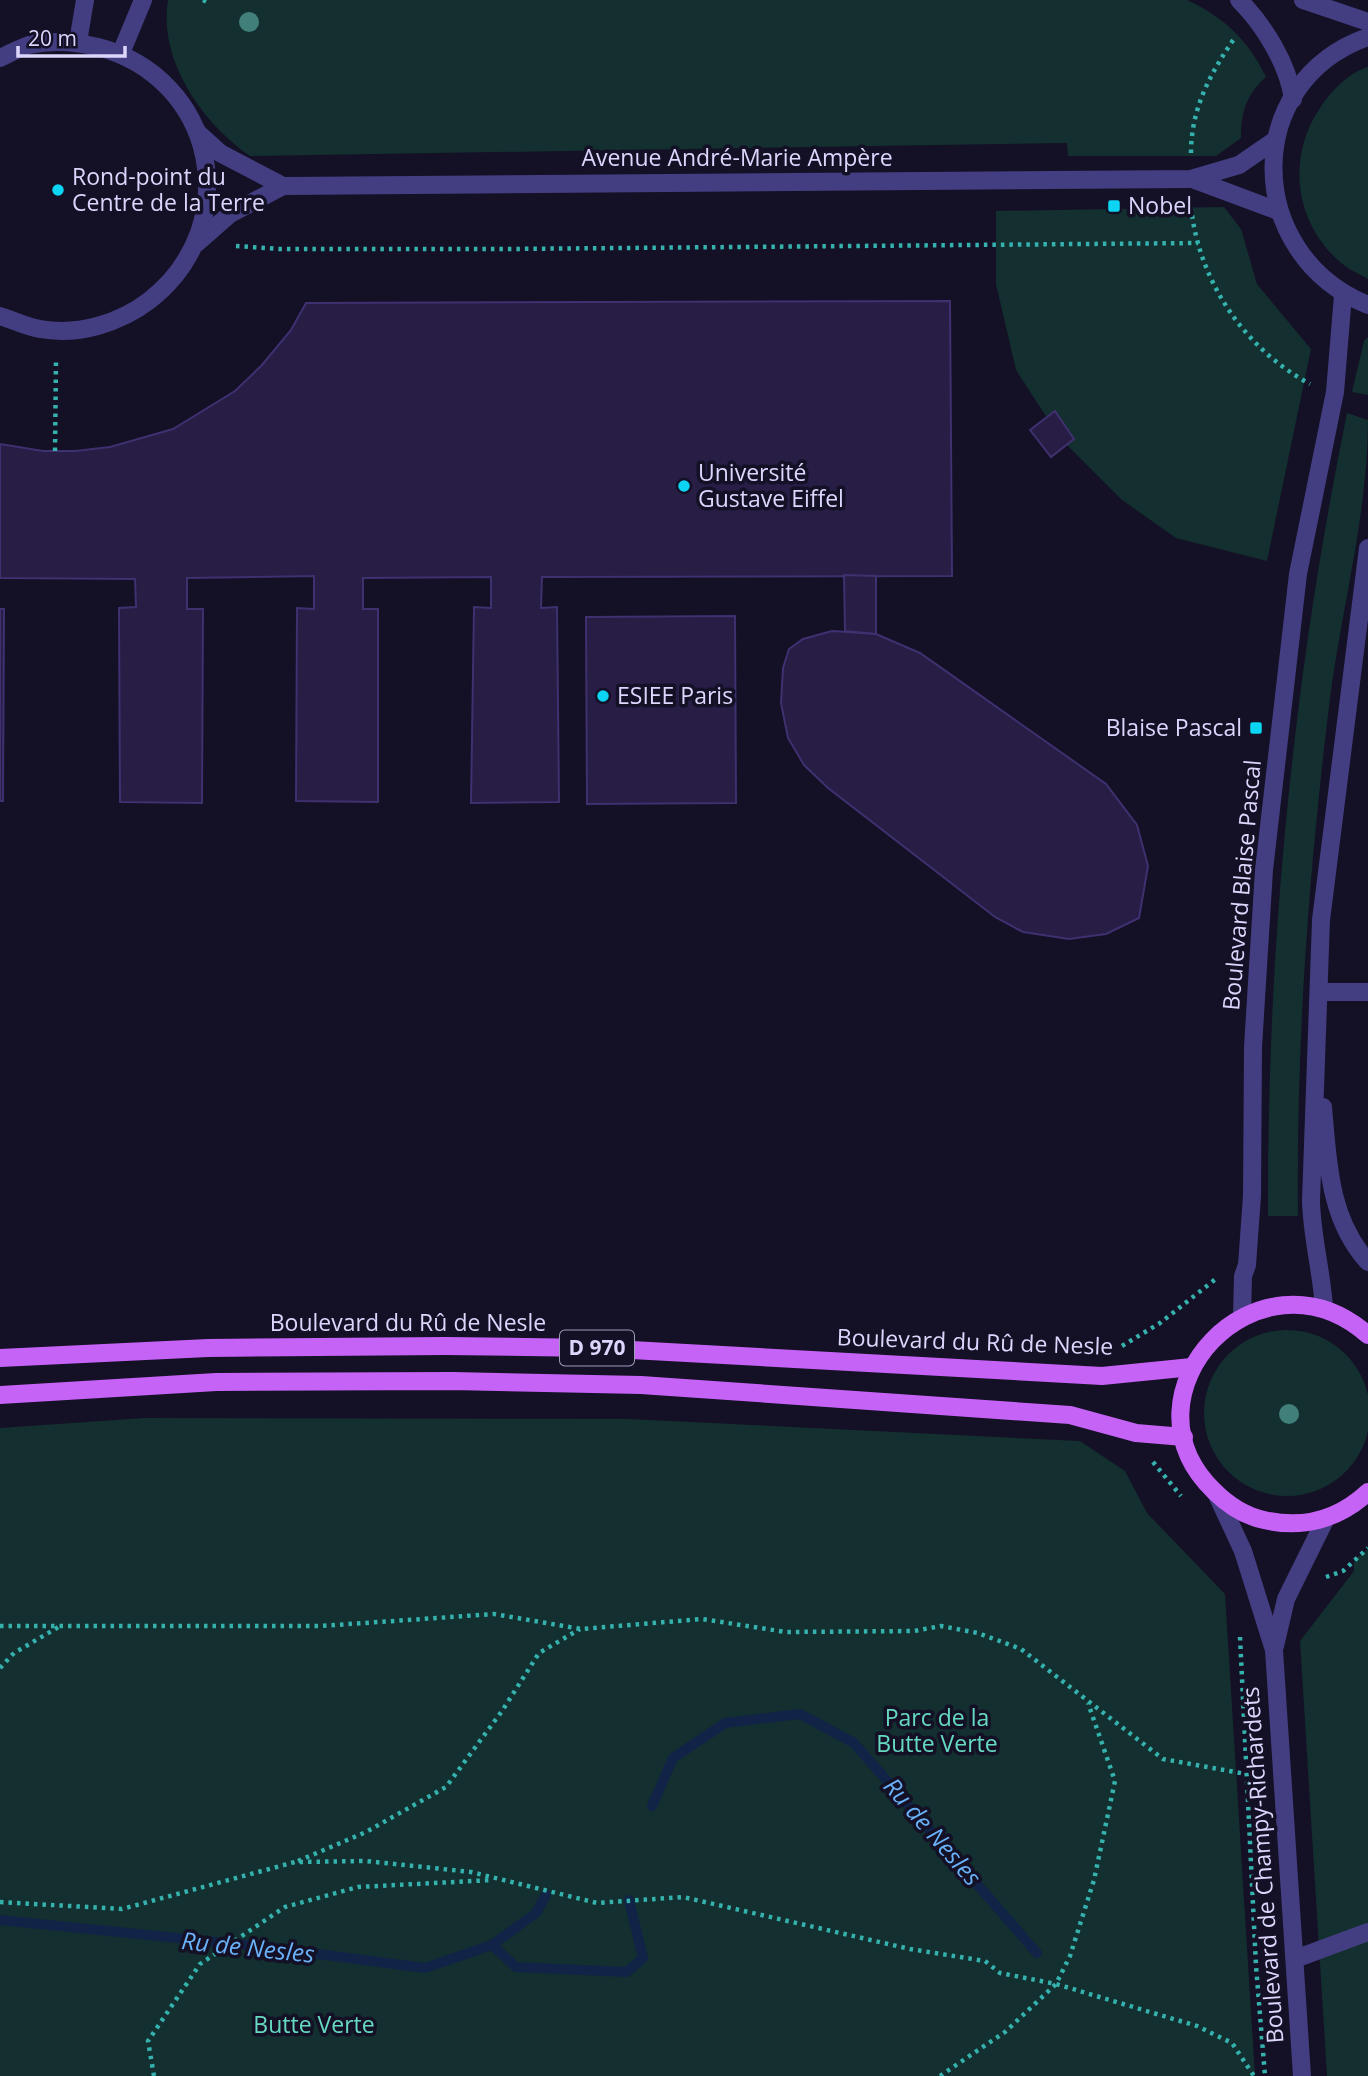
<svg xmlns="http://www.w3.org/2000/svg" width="1368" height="2076" viewBox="0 0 1368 2076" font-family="'Open Sans',sans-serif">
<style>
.green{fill:#132f2f}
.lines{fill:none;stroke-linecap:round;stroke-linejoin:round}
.stream{stroke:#112448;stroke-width:10}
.building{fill:#271d45;stroke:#3f3070;stroke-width:2}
.path{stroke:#35b2ae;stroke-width:4.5;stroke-dasharray:3.5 5;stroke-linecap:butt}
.minor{stroke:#423e81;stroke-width:18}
.major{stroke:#c563f7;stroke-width:18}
.tree{fill:#417f7b}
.poi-dot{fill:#0cd4f3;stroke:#141025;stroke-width:2.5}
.labels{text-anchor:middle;stroke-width:7;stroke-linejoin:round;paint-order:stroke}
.shield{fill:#141025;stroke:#a09bbc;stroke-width:2}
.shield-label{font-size:21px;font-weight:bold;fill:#dcd6fd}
.street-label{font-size:23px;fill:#dcd6fd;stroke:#141025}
.poi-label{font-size:23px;fill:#dcd6fd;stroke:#141025;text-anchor:start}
.park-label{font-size:23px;fill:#65dac1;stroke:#141025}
.water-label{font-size:24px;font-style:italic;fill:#69b1f8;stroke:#141025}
</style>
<rect width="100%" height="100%" fill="#141025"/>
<g class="green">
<path d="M168 0H1187C1224 17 1249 41 1266 77 1246 95 1241 112 1241 138L1216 156H1068L1067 143 250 156C202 123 158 60 168 0Z"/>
<path d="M1368 67V279C1359 274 1348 269 1340 262 1295 223 1286 158 1320 108 1331 91 1348 73 1368 67Z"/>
<polygon points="1224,207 1241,229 1257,284 1311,349 1267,561 1176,538 1122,500 1060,438 1016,370 996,284 996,211"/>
<polygon points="1368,337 1368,395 1352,392 1364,341"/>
<path d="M1347 413 1368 420C1368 513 1342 606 1330 698 1309 870 1296 1042 1298 1216H1268C1267 945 1293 678 1347 413Z"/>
<circle cx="1287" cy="1413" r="83"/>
<polygon points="144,1418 629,1419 1080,1441 1125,1471 1147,1513 1225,1594 1255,2076 0,2076 0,1428"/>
<polygon points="1368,1549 1368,2076 1327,2076 1300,1641 1354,1571 1354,1560"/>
</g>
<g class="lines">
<g class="stream">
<polyline points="652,1806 673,1758 725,1723 800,1714 854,1743 1037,1953"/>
<polyline points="0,1920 256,1946 425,1968 492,1945 536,1913 546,1895"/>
<polyline points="492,1945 516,1967 627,1972 643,1958 629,1900"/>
</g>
</g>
<g class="building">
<polygon points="950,301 952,576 542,577 541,608 557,607 559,802 471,803 474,607 491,608 491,577 363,578 363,609 378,609 378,802 296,801 297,608 314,609 314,576 187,578 187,609 203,609 202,803 120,802 119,608 136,607 135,579 0,578 0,444 43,451 75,451 110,447 173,429 235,391 262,365 291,330 306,303"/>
<polygon points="1055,411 1074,439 1051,457 1030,430"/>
<polygon points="844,575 876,576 876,634 845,631"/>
<polygon points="0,609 4,609 3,801 0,801"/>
<polygon points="735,616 736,803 587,804 586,617"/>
<polygon points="832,631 876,634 920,653 1106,784 1137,825 1148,866 1139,918 1106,934 1069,939 1023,932 995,917 828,788 804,765 788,738 781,703 783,668 789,649 803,639"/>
</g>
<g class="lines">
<g class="path">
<polyline points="203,0 207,2"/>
<path d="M1191 153C1191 108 1211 72 1236 36"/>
<path d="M1191 207C1199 282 1245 349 1310 384"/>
<polyline points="236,246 280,249 507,249 1198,243"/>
<polyline points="55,451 56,360"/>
<polyline points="1122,1346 1160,1323 1217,1278"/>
<polyline points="1153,1462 1181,1496"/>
<polyline points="1326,1577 1343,1571 1368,1548"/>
<polyline points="0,1626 321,1626 494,1614 581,1629 702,1619 786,1632 914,1631 941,1626 978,1633 1021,1649 1163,1759 1246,1774"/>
<polyline points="1240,1637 1256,1966 1265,2076"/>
<polyline points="0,1668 14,1653 62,1625"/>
<polyline points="298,1861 366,1832 446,1787 502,1711 539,1653 580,1629"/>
<polyline points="0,1902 122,1909 295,1862 366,1861 471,1872 597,1903 683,1897 910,1949 985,1961 1000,1973 1056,1984 1197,2026 1232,2043 1254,2076"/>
<polyline points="154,2076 148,2041 200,1964 285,1907 358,1887 492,1880"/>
<polyline points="940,2076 1005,2032 1056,1984 1070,1956 1094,1880 1115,1781 1088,1703"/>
</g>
<g class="minor">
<path d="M1239 0C1264 25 1288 64 1293 99"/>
<polyline points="1303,0 1368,22"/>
<path d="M1368 37C1240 82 1244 255 1368 305"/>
<polyline points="78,42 85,0"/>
<polyline points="121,53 143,0"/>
<path d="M0 58C9 54 19 48 29 45 51 40 77 42 98 47 216 78 246 224 150 300 120 323 79 336 40 329 27 327 13 320 0 316"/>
<polyline points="198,133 220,153 283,186"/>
<polyline points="1195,180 1278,211"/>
<polyline points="197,243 230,214 283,186 1191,179 1239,165 1274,141"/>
<polyline points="1319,992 1368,992"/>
<path d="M1323 1107C1328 1163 1329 1219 1368 1262"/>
<path d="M1324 1309C1322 1272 1312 1239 1311 1201L1321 920 1368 548"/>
<polyline points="1242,1316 1243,1276 1247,1265 1252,1196 1253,1047 1264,870 1298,574 1335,392 1343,295"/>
<polyline points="1216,1493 1243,1551 1274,1650 1302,2076"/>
<polyline points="1275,1646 1286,1599 1326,1518"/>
<polyline points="1295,1959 1368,1932"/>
</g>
<g class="major">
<path d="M1368 1335C1258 1239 1114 1394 1214 1491 1228 1505 1245 1516 1264 1520 1303 1529 1339 1519 1368 1492"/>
<polyline points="0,1358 208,1348 445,1346 595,1348 1102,1376 1192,1367"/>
<polyline points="0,1395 216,1382 452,1381 641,1385 1070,1415 1136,1433 1184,1437"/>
</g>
</g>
<g class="tree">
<circle cx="249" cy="22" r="10"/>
<circle cx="1289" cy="1414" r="10"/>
</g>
<g class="poi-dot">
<circle cx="58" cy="190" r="7"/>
<rect x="1107" y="199" width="14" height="14" rx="3.5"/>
<circle cx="684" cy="486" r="7"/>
<circle cx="603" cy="696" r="7"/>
<rect x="1249" y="721" width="14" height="14" rx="3.5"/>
</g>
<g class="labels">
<rect class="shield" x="560" y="1330.5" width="74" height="35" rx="5"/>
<g class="shield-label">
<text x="597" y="1355">D 970</text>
</g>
<g class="street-label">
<text x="737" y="166">Avenue André-Marie Ampère</text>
<text transform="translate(1242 885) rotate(-85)" y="8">Boulevard Blaise Pascal</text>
<text x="408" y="1331">Boulevard du Rû de Nesle</text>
<text transform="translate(975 1342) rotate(2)" y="8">Boulevard du Rû de Nesle</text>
<text transform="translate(1263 1865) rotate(-94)" y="8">Boulevard de Champy-Richardets</text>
</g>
<g class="poi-label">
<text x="72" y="185">Rond-point du<tspan x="72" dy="26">Centre de la Terre</tspan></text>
<text x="1128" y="214">Nobel</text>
<text x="698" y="481">Université<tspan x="698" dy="26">Gustave Eiffel</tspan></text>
<text x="617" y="704">ESIEE Paris</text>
<text x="1242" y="736" text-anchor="end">Blaise Pascal</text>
</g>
<g class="park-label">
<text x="937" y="1726">Parc de la<tspan x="937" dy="26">Butte Verte</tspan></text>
<text x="314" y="2033">Butte Verte</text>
</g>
<g class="water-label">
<text transform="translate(932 1832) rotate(49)" y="8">Ru de Nesles</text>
<text transform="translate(248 1948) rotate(6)" y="8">Ru de Nesles</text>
</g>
</g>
<path d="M18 46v10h107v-10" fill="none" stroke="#dcd6fd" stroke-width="3.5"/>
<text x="28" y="46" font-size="21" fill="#dcd6fd" stroke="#141025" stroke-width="5" paint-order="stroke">20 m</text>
</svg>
